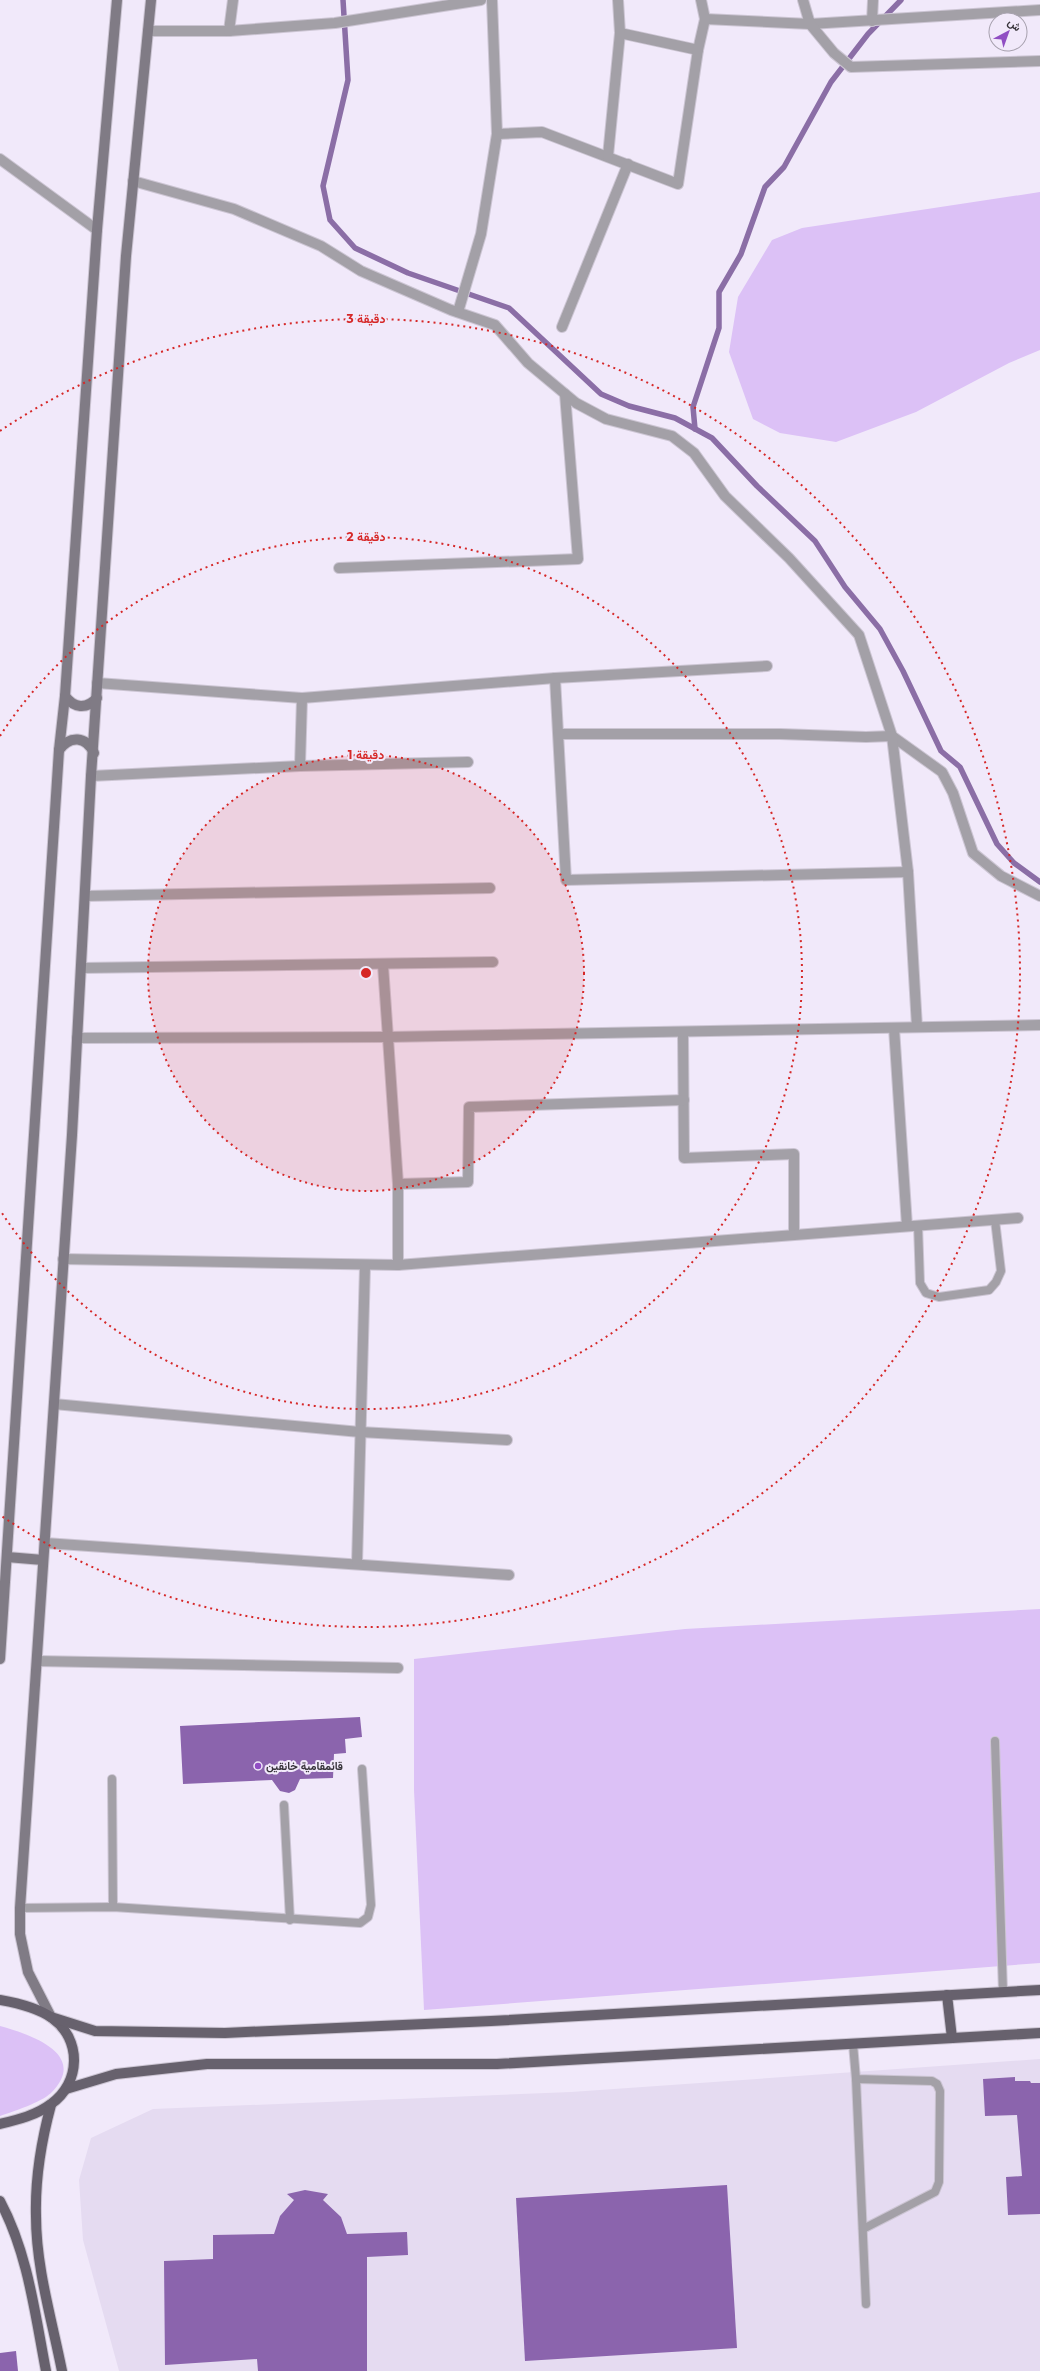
<svg xmlns="http://www.w3.org/2000/svg" width="1040" height="2371" viewBox="0 0 1040 2371" font-family="Montserrat,Vazirmatn,sans-serif">
<style>
.built{fill:#e5dbf1}
.green{fill:#dcc1f6}
.lines{fill:none;stroke-linecap:round;stroke-linejoin:round}
.stream{stroke:#8b6ea6;stroke-width:5.5}
.building{fill:#8b64ad}
.lane-casing{stroke:#ccc5d3;stroke-width:10}
.street-casing{stroke:#ccc5d3;stroke-width:12}
.secondary-casing{stroke:#ccc5d3;stroke-width:12}
.primary-casing{stroke:#ccc5d3;stroke-width:12}
.lane{stroke:#a3a0a7;stroke-width:8}
.street{stroke:#a3a0a7;stroke-width:10}
.secondary{stroke:#807b85;stroke-width:10}
.primary{stroke:#67616d;stroke-width:10}
.ring{fill:none;stroke:#d62828;stroke-width:2;stroke-dasharray:2 4}
.poi-dot{fill:#904ec3;stroke:#f1e9fa;stroke-width:1.5}
.labels{text-anchor:middle;stroke-width:4;stroke-linejoin:round;paint-order:stroke}
.poi-label{font-size:11px;font-weight:bold;fill:#363339;stroke:#f1e9fa;text-anchor:start}
.centre{fill:#d62828;stroke:#f1e9fa;stroke-width:2}
.ring-label{font-size:12px;text-anchor:middle;font-weight:bold;fill:#d62828;stroke:#f1e9fa;stroke-width:4;stroke-linejoin:round;paint-order:stroke}
</style>
<rect width="100%" height="100%" fill="#f1e9fa"/>
<polygon class="built" points="1040,2059 1040,2371 119,2371 83,2240 79,2180 91,2138 153,2109 571,2092"/>
<g class="green">
<polygon points="1040,192 1040,350 1009,363 916,412 836,442 780,433 753,419 729,352 738,297 772,240 802,228"/>
<polygon points="1040,1609 1040,1963 424,2010 414,1790 414,1659 685,1629"/>
<path d="M0 2026C29 2034 90 2054 51 2093 40 2103 14 2111 0 2116Z"/>
</g>
<g class="lines">
<g class="stream">
<polyline points="343,0 348,80 323,186 330,220 355,248 408,273 509,308 601,394 629,406 675,418 712,438 757,486 815,541 845,587 880,629 903,671 941,751 960,767 997,844 1014,863 1040,882"/>
<polyline points="695,429 693,407 719,328 719,292 741,254 765,187 784,167 831,82 868,34 901,0"/>
</g>
</g>
<g class="building">
<polygon points="360,1717 362,1737 345,1739 346,1753 334,1754 333,1778 300,1779 295,1790 289,1793 280,1791 272,1780 183,1784 180,1726"/>
<polygon points="1015,2077 1015,2081 1030,2081 1031,2083 1040,2083 1040,2214 1008,2215 1006,2177 1022,2176 1017,2115 985,2116 983,2079"/>
<polygon points="727,2185 737,2348 525,2361 516,2198"/>
<polygon points="305,2190 328,2194 323,2200 341,2217 347,2234 407,2232 408,2255 367,2257 367,2371 258,2371 257,2359 165,2365 164,2261 213,2259 213,2235 274,2234 280,2216 294,2200 287,2194"/>
<polygon points="16,2351 18,2371 0,2371 0,2353"/>
</g>
<g class="lines">
<g class="lane-casing">
<g id="lane">
<polyline points="918,1225 920,1283 926,1293 939,1297 989,1290 996,1282 1001,1271 995,1220"/>
<polyline points="995,1741 1003,1992"/>
<polyline points="112,1779 113,1907"/>
<polyline points="284,1805 290,1920"/>
<polyline points="20,1908 113,1907 360,1923 368,1917 371,1905 362,1769"/>
<polyline points="853,2044 856,2079 932,2081 937,2084 940,2091 939,2182 935,2192 863,2229"/>
<polyline points="856,2079 866,2304"/>
</g>
</g>
<g class="street-casing">
<g id="street">
<polyline points="803,0 810,24 1040,10"/>
<polyline points="705,19 810,24 834,53 851,67 1040,61"/>
<polyline points="872,21 873,0"/>
<polyline points="148,31 229,31 335,23 481,0"/>
<polyline points="229,31 233,0"/>
<polyline points="620,33 698,50"/>
<polyline points="497,134 542,132 678,184 698,50 705,19 701,0"/>
<polyline points="608,156 620,33 618,0"/>
<polyline points="0,159 97,230"/>
<polyline points="133,181 234,209 321,246 361,271 451,310 495,325 528,363 576,403 606,419 672,436 694,453 725,496 789,558 859,635 892,736 942,772 953,793 973,853 1001,876 1040,896"/>
<polyline points="458,312 481,234 497,134 492,0"/>
<polyline points="562,327 628,164"/>
<polyline points="339,568 578,559 565,394"/>
<polyline points="555,678 566,880 908,872"/>
<polyline points="97,683 302,698 555,678 767,666"/>
<polyline points="559,734 780,734 866,737 892,736 908,872 917,1027"/>
<polyline points="300,766 302,698"/>
<polyline points="91,776 300,766 468,762"/>
<polyline points="85,896 490,888"/>
<polyline points="383,965 398,1184 398,1265"/>
<polyline points="81,968 493,962"/>
<polyline points="894,1028 907,1226"/>
<polyline points="683,1032 684,1158 794,1154 794,1234"/>
<polyline points="77,1038 387,1037 1040,1025"/>
<polyline points="398,1184 468,1182 469,1107 684,1100"/>
<polyline points="63,1259 398,1265 1018,1218"/>
<polyline points="54,1404 360,1432 507,1440"/>
<polyline points="45,1543 509,1575"/>
<polyline points="357,1564 365,1266"/>
<polyline points="37,1661 398,1668"/>
</g>
</g>
<g class="secondary-casing">
<g id="secondary">
<path d="M65 696C74 708 86 710 97 698"/>
<path d="M59 750C70 735 86 736 94 753"/>
<polyline points="7,1557 43,1560"/>
<polyline points="0,1659 59,750 65,696 97,230 117,0"/>
<polyline points="51,2017 28,1972 20,1934 20,1908 72,1135 91,776 126,256 151,0"/>
</g>
</g>
<g class="primary-casing">
<g id="primary">
<polyline points="947,1995 952,2038"/>
<path d="M0 2000C17 2003 38 2008 52 2018 82 2039 81 2083 51 2104 37 2115 17 2120 0 2124"/>
<polyline points="51,2017 95,2031 225,2033 491,2021 1040,1990"/>
<polyline points="66,2089 116,2074 207,2064 497,2064 1040,2033"/>
<path d="M51 2105C41 2142 35 2178 36 2216 36 2268 52 2320 62 2371"/>
<path d="M0 2201C28 2253 35 2314 46 2371"/>
</g>
</g>
<use href="#lane" class="lane"/>
<use href="#street" class="street"/>
<use href="#secondary" class="secondary"/>
<use href="#primary" class="primary"/>
</g>
<circle cx="366" cy="973" r="218" fill="#d62828" fill-opacity=".12"/>
<g class="ring">
<circle cx="366" cy="973" r="218"/>
<path d="M0 736A436 436 0 1 1 0 1210"/>
<path d="M0 431A654 654 0 1 1 0 1515"/>
</g>
<circle class="poi-dot" cx="258" cy="1766" r="4"/>
<g class="labels">
<g class="poi-label">
<text x="266" y="1770">قائمقامية خانقين</text>
</g>
</g>
<circle cx="366" cy="973" r="6" class="centre"/>
<g class="ring-label">
<text x="366" y="323">3 دقيقة</text>
<text x="366" y="541">2 دقيقة</text>
<text x="366" y="759">1 دقيقة</text>
</g>
<g transform="translate(1008 32) rotate(41)"><circle r="19" fill="#f1e9fa" stroke="#a6a0ad"/>
<path d="M0-3L7 15L0 10L-7 15Z" fill="#904ec3"/>
<text y="-6" font-size="11" font-weight="bold" text-anchor="middle" fill="#363339">ش</text>
</g>
</svg>
